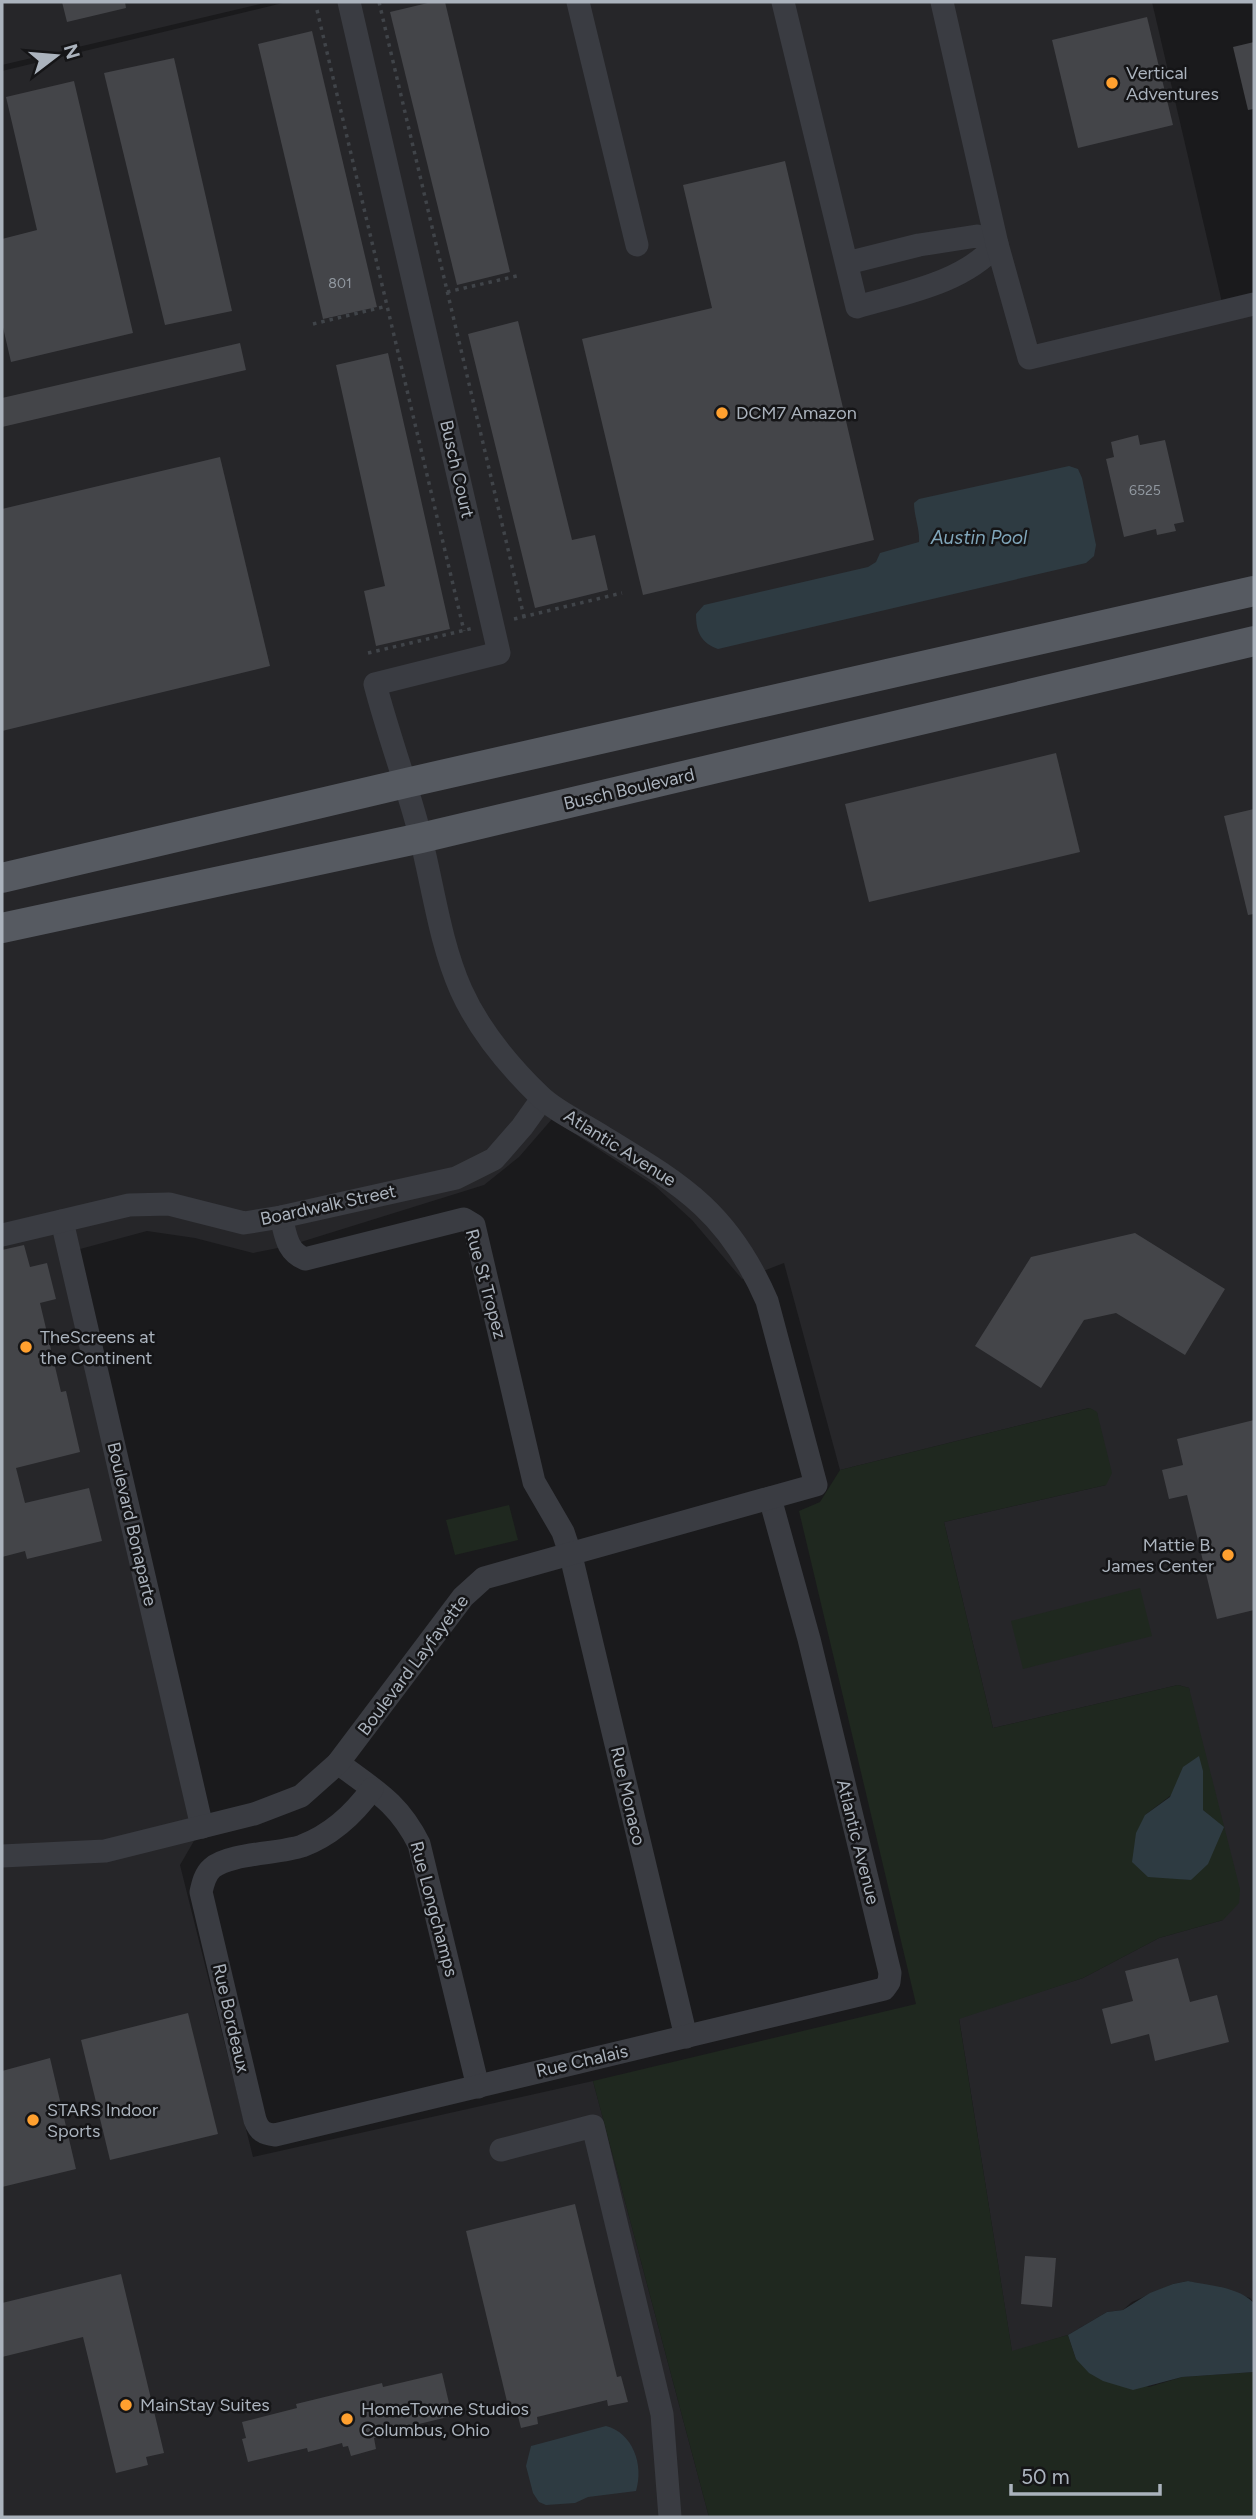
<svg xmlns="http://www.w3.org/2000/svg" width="1256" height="2519" viewBox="0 0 1256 2519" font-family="Figtree,sans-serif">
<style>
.built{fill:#262629}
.green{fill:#1f281f;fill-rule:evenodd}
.water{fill:#2e3b42}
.building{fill:#444549}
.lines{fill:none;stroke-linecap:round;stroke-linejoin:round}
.path{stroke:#404449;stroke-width:3.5;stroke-dasharray:3.5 5;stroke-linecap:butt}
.minor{stroke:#3a3c42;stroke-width:23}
.major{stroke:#565a61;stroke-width:30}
.poi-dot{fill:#ffa02f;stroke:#151517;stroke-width:2.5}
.labels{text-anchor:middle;stroke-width:5;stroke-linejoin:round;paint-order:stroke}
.number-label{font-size:14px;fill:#9198a0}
.poi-label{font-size:18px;fill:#abb3bd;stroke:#151517;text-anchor:start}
.street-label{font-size:18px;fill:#abb3bd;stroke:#151517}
.water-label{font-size:19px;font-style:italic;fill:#80a6ba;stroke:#151517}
</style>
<rect width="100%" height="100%" fill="#1a1a1c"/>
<g class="built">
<polygon points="2,2 269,2 2,65"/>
<polygon points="287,2 1152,2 1224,311 1254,304 1254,2303 1250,2298 1203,2285 1188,2281 1173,2284 1132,2302 1123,2310 1107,2312 1068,2335 1012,2352 959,2018 1083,1978 1159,1938 1223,1920 1189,1688 1178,1685 993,1728 944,1522 1106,1485 1097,1413 1089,1408 840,1470 784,1263 742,1279 692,1220 655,1186 552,1119 519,1157 484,1185 288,1246 253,1253 195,1238 147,1231 69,1252 202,1827 180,1865 253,2157 593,2081 709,2517 2,2517 2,71"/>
</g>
<g class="green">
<path d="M1090 1408 1097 1412 1112 1473 1106 1485 944 1522 993 1728 1178 1685 1189 1688 1240 1889 1239 1903 1223 1920 1159 1938 1083 1978 959 2019 1012 2351 1068 2335 1076 2359 1149 2387 1182 2377 1254 2372V2517H709L593 2081 916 2004 799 1511 820 1502 840 1470ZM1203 1771V1810L1224 1828 1216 1843 1191 1880 1171 1878 1145 1815Z"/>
<polygon points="509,1505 518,1540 455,1555 446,1520"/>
<polygon points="1140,1588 1152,1636 1023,1669 1011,1621"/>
</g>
<g class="water">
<path d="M1069 466 1078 469 1082 478 1096 545 1094 556 1086 563 718 649C701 643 696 632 696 614L704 605 868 567 876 562 880 553 919 542C920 529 914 516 914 503L919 499Z"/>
<polygon points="1199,1756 1203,1771 1203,1810 1224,1827 1208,1864 1191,1880 1148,1877 1132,1862 1136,1833 1145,1815 1170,1797 1183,1767"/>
<path d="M1188 2281C1209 2286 1237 2286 1254 2303V2372L1182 2377 1133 2390 1103 2381 1089 2373 1076 2359 1068 2335 1107 2312 1123 2310 1150 2293 1173 2284Z"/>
<path d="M606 2426C633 2433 644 2465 636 2491L588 2497 575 2503 546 2505 539 2502 533 2493 526 2466 531 2446Z"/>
</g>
<g class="building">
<polygon points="62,2 125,2 126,8 67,22"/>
<polygon points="432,2 445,2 510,272 457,285 390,12"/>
<polygon points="1147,17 1173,125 1078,148 1052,40"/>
<polygon points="312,31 377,307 323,319 258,44"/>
<polygon points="1254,42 1254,109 1248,110 1233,47"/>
<polygon points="174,58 232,311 165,325 104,73"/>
<polygon points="74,81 133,333 11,362 2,323 2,239 37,230 6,97"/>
<polygon points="785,161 874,540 643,595 582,339 712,308 683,185"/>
<polygon points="518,321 572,540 595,535 608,590 535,608 468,334"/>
<polygon points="240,343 246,370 2,427 2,398"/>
<polygon points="388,353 450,629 376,646 364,591 385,586 336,365"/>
<polygon points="1138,435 1140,445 1165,440 1184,522 1174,524 1176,531 1157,535 1156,529 1124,537 1106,459 1114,457 1111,442"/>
<polygon points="220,457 270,666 2,731 2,509"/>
<polygon points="1056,753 1080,852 869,902 845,804"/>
<polygon points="1254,809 1254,914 1248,915 1224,816"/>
<polygon points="1135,1233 1225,1289 1185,1355 1116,1313 1084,1320 1041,1388 975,1346 1031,1257"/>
<polygon points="24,1245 30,1267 47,1263 56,1299 40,1303 61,1392 66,1391 80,1452 16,1468 25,1503 89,1488 102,1541 27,1559 25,1551 2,1557 2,1250"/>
<polygon points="1254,1420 1254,1610 1217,1619 1187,1495 1169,1499 1162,1470 1183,1465 1177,1439"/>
<polygon points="1178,1958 1190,2002 1217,1995 1229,2042 1155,2061 1149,2034 1111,2044 1102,2009 1133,2001 1125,1971"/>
<polygon points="188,2013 218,2134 110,2160 81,2040"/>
<polygon points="50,2058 76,2169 2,2187 2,2071"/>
<polygon points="575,2204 617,2377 621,2376 628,2402 608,2406 607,2400 537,2417 538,2424 521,2428 517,2412 510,2414 466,2231"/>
<polygon points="1025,2256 1056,2258 1052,2307 1021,2304"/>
<polygon points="121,2274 164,2453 146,2457 148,2465 116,2473 83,2337 2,2357 2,2303"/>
<polygon points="442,2373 452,2416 394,2430 395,2433 374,2438 376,2449 351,2456 348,2446 343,2447 342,2443 308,2452 307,2448 248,2462 242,2439 246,2438 242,2422 297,2408 296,2404 382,2383 383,2387"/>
</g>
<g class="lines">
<g class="path">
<polyline points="379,2 524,617"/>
<polyline points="317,10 464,631"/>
<polyline points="447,292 521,275"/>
<polyline points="313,324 387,306"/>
<polyline points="514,619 622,593"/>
<polyline points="368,653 474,628"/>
</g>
<g class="minor">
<polyline points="578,2 637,245"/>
<path d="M783 2 857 307C904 293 964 283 997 244L977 236 919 245 847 263"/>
<polyline points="942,2 997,244 1029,358 1254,304"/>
<path d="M281 1217C286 1235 286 1251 305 1259L464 1219 474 1225 534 1482 563 1532 571 1556 686 2037"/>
<polyline points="62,1221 202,1827"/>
<polyline points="2,1235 129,1205 169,1204 244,1223 281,1217 456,1178 494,1159 522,1127 542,1099"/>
<path d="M338 1763C374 1790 398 1802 419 1844L478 2087"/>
<path d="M372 1789C354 1814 331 1835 302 1846 279 1854 229 1853 212 1868 205 1874 203 1883 201 1892L255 2120C259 2131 264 2134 275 2135L884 1989 889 1982 890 1973 809 1639 770 1498"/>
<path d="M2 1856 105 1851 254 1814 301 1796 338 1763 463 1597 484 1578 816 1485 767 1301C728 1211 682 1185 602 1136 583 1124 555 1111 540 1096 509 1066 479 1030 461 990 439 940 433 884 419 831 406 782 388 734 375 684L499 653 349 2"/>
<polyline points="501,2150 593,2126 662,2414 670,2517"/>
</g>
<g class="major">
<polyline points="2,878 406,783 1254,591"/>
<polyline points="2,928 421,838 1254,641"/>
</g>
</g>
<g class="poi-dot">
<circle cx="1112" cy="83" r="7"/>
<circle cx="722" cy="413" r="7"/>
<circle cx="26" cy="1347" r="7"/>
<circle cx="1228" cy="1555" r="7"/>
<circle cx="33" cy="2120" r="7"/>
<circle cx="126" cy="2405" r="7"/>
<circle cx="347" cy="2419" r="7"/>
</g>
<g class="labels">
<g class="number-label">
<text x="340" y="288">801</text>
<text x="1145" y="495">6525</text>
</g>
<g class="poi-label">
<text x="1126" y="79">Vertical<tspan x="1126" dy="21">Adventures</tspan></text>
<text x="736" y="419">DCM7 Amazon</text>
<text x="40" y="1343">TheScreens at<tspan x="40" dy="21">the Continent</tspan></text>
<text x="1214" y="1551" text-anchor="end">Mattie B.<tspan x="1214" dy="21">James Center</tspan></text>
<text x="47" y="2116">STARS Indoor<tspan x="47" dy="21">Sports</tspan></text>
<text x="140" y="2411">MainStay Suites</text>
<text x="361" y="2415">HomeTowne Studios<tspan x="361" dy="21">Columbus, Ohio</tspan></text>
</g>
<g class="street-label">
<text transform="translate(457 469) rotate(77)" y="6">Busch Court</text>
<text transform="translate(629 789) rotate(-13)" y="6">Busch Boulevard</text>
<text transform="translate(620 1148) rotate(32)" y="6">Atlantic Avenue</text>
<text transform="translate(328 1205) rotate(-12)" y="6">Boardwalk Street</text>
<text transform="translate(486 1284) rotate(75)" y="6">Rue St Tropez</text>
<text transform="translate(132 1524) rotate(77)" y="6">Boulevard Bonaparte</text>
<text transform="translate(413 1665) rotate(-53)" y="6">Boulevard Layfayette</text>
<text transform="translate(628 1796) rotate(77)" y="6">Rue Monaco</text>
<text transform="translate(858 1842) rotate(76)" y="6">Atlantic Avenue</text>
<text transform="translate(434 1909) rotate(75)" y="6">Rue Longchamps</text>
<text transform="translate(231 2018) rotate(77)" y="6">Rue Bordeaux</text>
<text transform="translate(582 2061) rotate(-13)" y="6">Rue Chalais</text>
</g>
<g class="water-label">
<text x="979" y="544">Austin Pool</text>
</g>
</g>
<rect width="1256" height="2519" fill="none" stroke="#abb3bd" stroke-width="7"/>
<g transform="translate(56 56) rotate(74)" stroke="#151517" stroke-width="5" paint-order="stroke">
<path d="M0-5L12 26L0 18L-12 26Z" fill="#abb3bd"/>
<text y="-10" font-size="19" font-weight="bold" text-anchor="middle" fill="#abb3bd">N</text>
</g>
<path d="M1011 2484v10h149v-10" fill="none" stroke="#abb3bd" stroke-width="3.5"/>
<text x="1021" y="2484" font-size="21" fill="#abb3bd" stroke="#151517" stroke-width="5" paint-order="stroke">50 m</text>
</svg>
